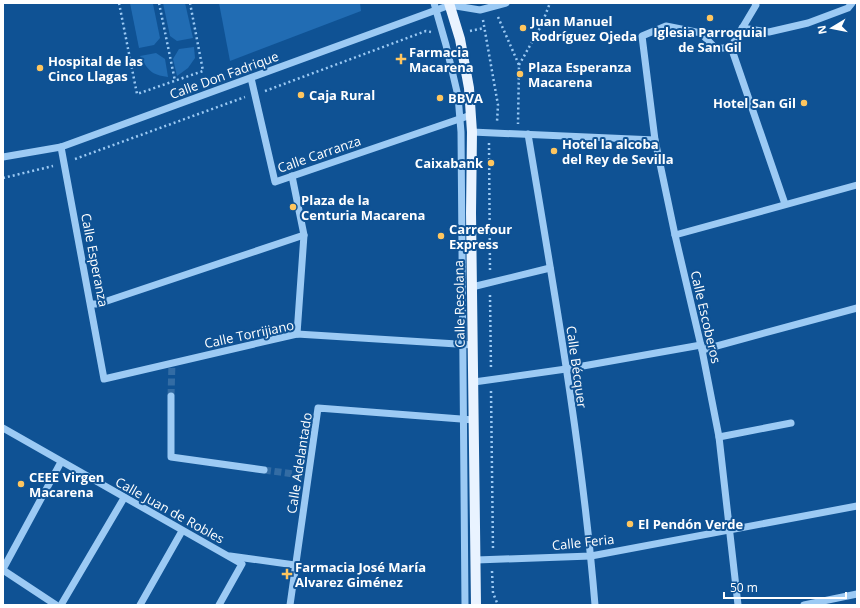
<svg xmlns="http://www.w3.org/2000/svg" width="860" height="608" viewBox="0 0 860 608" font-family="'Open Sans',sans-serif">
<style>
.green{fill:#216cb3}
.lines{fill:none;stroke-linecap:round;stroke-linejoin:round}
.minor-tunnel{stroke:#336ca4;stroke-width:7;stroke-dasharray:7 3.5;stroke-linecap:butt}
.path{stroke:#9ccaf4;stroke-width:2.5;stroke-dasharray:2 3;stroke-linecap:butt}
.minor{stroke:#9ccaf4;stroke-width:7}
.major{stroke:#e9f3ff;stroke-width:10}
.poi-dot{fill:#ffc65f;stroke:#0f5294;stroke-width:1.5}
.labels{text-anchor:middle;stroke-width:4;stroke-linejoin:round;paint-order:stroke}
.poi-label{font-size:13px;font-weight:bold;fill:#fff;stroke:#0f5294;text-anchor:start}
.street-label{font-size:13px;fill:#fff;stroke:#0f5294}
</style>
<rect width="100%" height="100%" fill="#0f5294"/>
<g class="green">
<polygon points="130,3 153,4 160,38 154,45 139,48"/>
<polygon points="163,3 185,3 193,38 177,41 170,36"/>
<polygon points="219,3 360,3 361,11 230,61"/>
<polygon points="194,47 195,58 188,68 177,76 173,59 179,49"/>
<path d="M156 53 165 59 168 77C151 75 148 70 140 56Z"/>
</g>
<g class="lines">
<g class="minor-tunnel">
<polyline points="171,396 172,363"/>
<polyline points="264,470 309,476"/>
</g>
<g class="path">
<polyline points="119,3 137,94 203,71 190,3"/>
<polyline points="159,3 175,81"/>
<polyline points="498,17 519,65 518,124"/>
<polyline points="483,20 498,105 497,122"/>
<polyline points="470,31 484,28"/>
<polyline points="519,65 541,26 550,3"/>
<polyline points="265,91 426,31 431,32"/>
<polyline points="489,143 490,272"/>
<polyline points="75,159 245,97"/>
<polyline points="3,178 53,166"/>
<polyline points="490,295 491,370"/>
<polyline points="491,391 493,550"/>
<polyline points="492,571 493,593 498,605"/>
</g>
<g class="minor">
<polyline points="434,3 446,45 458,96 461,132 465,605"/>
<polyline points="742,28 769,32 808,23 848,8 852,3"/>
<polyline points="731,47 716,49 701,33 666,26 642,36 655,140 675,235 702,350 719,437 738,605"/>
<polyline points="731,47 785,204"/>
<polyline points="731,47 756,5 755,3"/>
<polyline points="251,78 275,182 471,115"/>
<polyline points="472,132 655,140"/>
<path d="M528 134C554 290 582 447 595 605"/>
<polyline points="61,147 104,379 297,334 473,345"/>
<polyline points="3,157 61,147 450,5 480,10 506,3"/>
<polyline points="292,176 304,235 297,334"/>
<polyline points="675,235 857,185"/>
<polyline points="472,287 550,268"/>
<polyline points="91,304 98,304 304,235"/>
<polyline points="702,350 857,308"/>
<polyline points="474,382 566,369 701,345"/>
<polyline points="171,396 171,457 264,470"/>
<polyline points="3,428 242,564 219,605"/>
<polyline points="719,437 791,423"/>
<polyline points="230,556 295,565"/>
<polyline points="476,560 591,556 857,506"/>
<polyline points="3,569 61,462"/>
<polyline points="3,570 56,605"/>
<polyline points="61,605 124,498"/>
<polyline points="140,605 182,531"/>
<polyline points="290,605 318,408 474,420"/>
<polyline points="804,605 857,594"/>
</g>
<polyline class="major" points="449,3 460,39 469,88 472,132 471,213 476,605"/>
</g>
<g class="poi-dot">
<circle cx="710" cy="18" r="4"/>
<circle cx="523" cy="28" r="4"/>
<path d="M399 53h4v4h4v4h-4v4h-4v-4h-4v-4h4z"/>
<circle cx="40" cy="68" r="4"/>
<circle cx="520" cy="74" r="4"/>
<circle cx="301" cy="95" r="4"/>
<circle cx="440" cy="98" r="4"/>
<circle cx="804" cy="103" r="4"/>
<circle cx="554" cy="151" r="4"/>
<circle cx="491" cy="163" r="4"/>
<circle cx="293" cy="207" r="4"/>
<circle cx="441" cy="236" r="4"/>
<circle cx="21" cy="484" r="4"/>
<circle cx="630" cy="524" r="4"/>
<path d="M285 568h4v4h4v4h-4v4h-4v-4h-4v-4h4z"/>
</g>
<g class="labels">
<g class="poi-label">
<text x="531" y="26">Juan Manuel<tspan x="531" dy="15">Rodríguez Ojeda</tspan></text>
<text x="710" y="37" text-anchor="middle">Iglesia Parroquial<tspan x="710" dy="15">de San Gil</tspan></text>
<text x="409" y="57">Farmacia<tspan x="409" dy="15">Macarena</tspan></text>
<text x="48" y="66">Hospital de las<tspan x="48" dy="15">Cinco Llagas</tspan></text>
<text x="528" y="72">Plaza Esperanza<tspan x="528" dy="15">Macarena</tspan></text>
<text x="309" y="100">Caja Rural</text>
<text x="448" y="103">BBVA</text>
<text x="796" y="108" text-anchor="end">Hotel San Gil</text>
<text x="562" y="149">Hotel la alcoba<tspan x="562" dy="15">del Rey de Sevilla</tspan></text>
<text x="483" y="168" text-anchor="end">Caixabank</text>
<text x="301" y="205">Plaza de la<tspan x="301" dy="15">Centuria Macarena</tspan></text>
<text x="449" y="234">Carrefour<tspan x="449" dy="15">Express</tspan></text>
<text x="29" y="482">CEEE Virgen<tspan x="29" dy="15">Macarena</tspan></text>
<text x="638" y="529">El Pendón Verde</text>
<text x="295" y="572">Farmacia José María<tspan x="295" dy="15">Alvarez Giménez</tspan></text>
</g>
<g class="street-label">
<text transform="translate(224 75) rotate(-20)" y="5">Calle Don Fadrique</text>
<text transform="translate(319 154) rotate(-19)" y="5">Calle Carranza</text>
<text transform="translate(95 260) rotate(79)" y="5">Calle Esperanza</text>
<text transform="translate(459 304) rotate(-91)" y="5">Calle Resolana</text>
<text transform="translate(706 317) rotate(77)" y="5">Calle Escoberos</text>
<text transform="translate(249 334) rotate(-12)" y="5">Calle Torrijiano</text>
<text transform="translate(577 367) rotate(82)" y="5">Calle Bécquer</text>
<text transform="translate(299 463) rotate(-81)" y="5">Calle Adelantado</text>
<text transform="translate(170 510) rotate(29)" y="5">Calle Juan de Robles</text>
<text transform="translate(583 542) rotate(-6)" y="5">Calle Feria</text>
</g>
</g>
<rect width="860" height="608" fill="none" stroke="#ffffff" stroke-width="8"/>
<g transform="translate(832 28) rotate(260)" stroke="#0f5294" stroke-width="3" paint-order="stroke">
<path d="M0-3L7 15L0 10L-7 15Z" fill="#ffffff"/>
<text y="-6" font-size="11" font-weight="bold" text-anchor="middle" fill="#ffffff">N</text>
</g>
<path d="M724 592v6h122v-6" fill="none" stroke="#ffffff" stroke-width="2"/>
<text x="730" y="592" font-size="12" fill="#ffffff" stroke="#0f5294" stroke-width="3" paint-order="stroke">50 m</text>
</svg>
